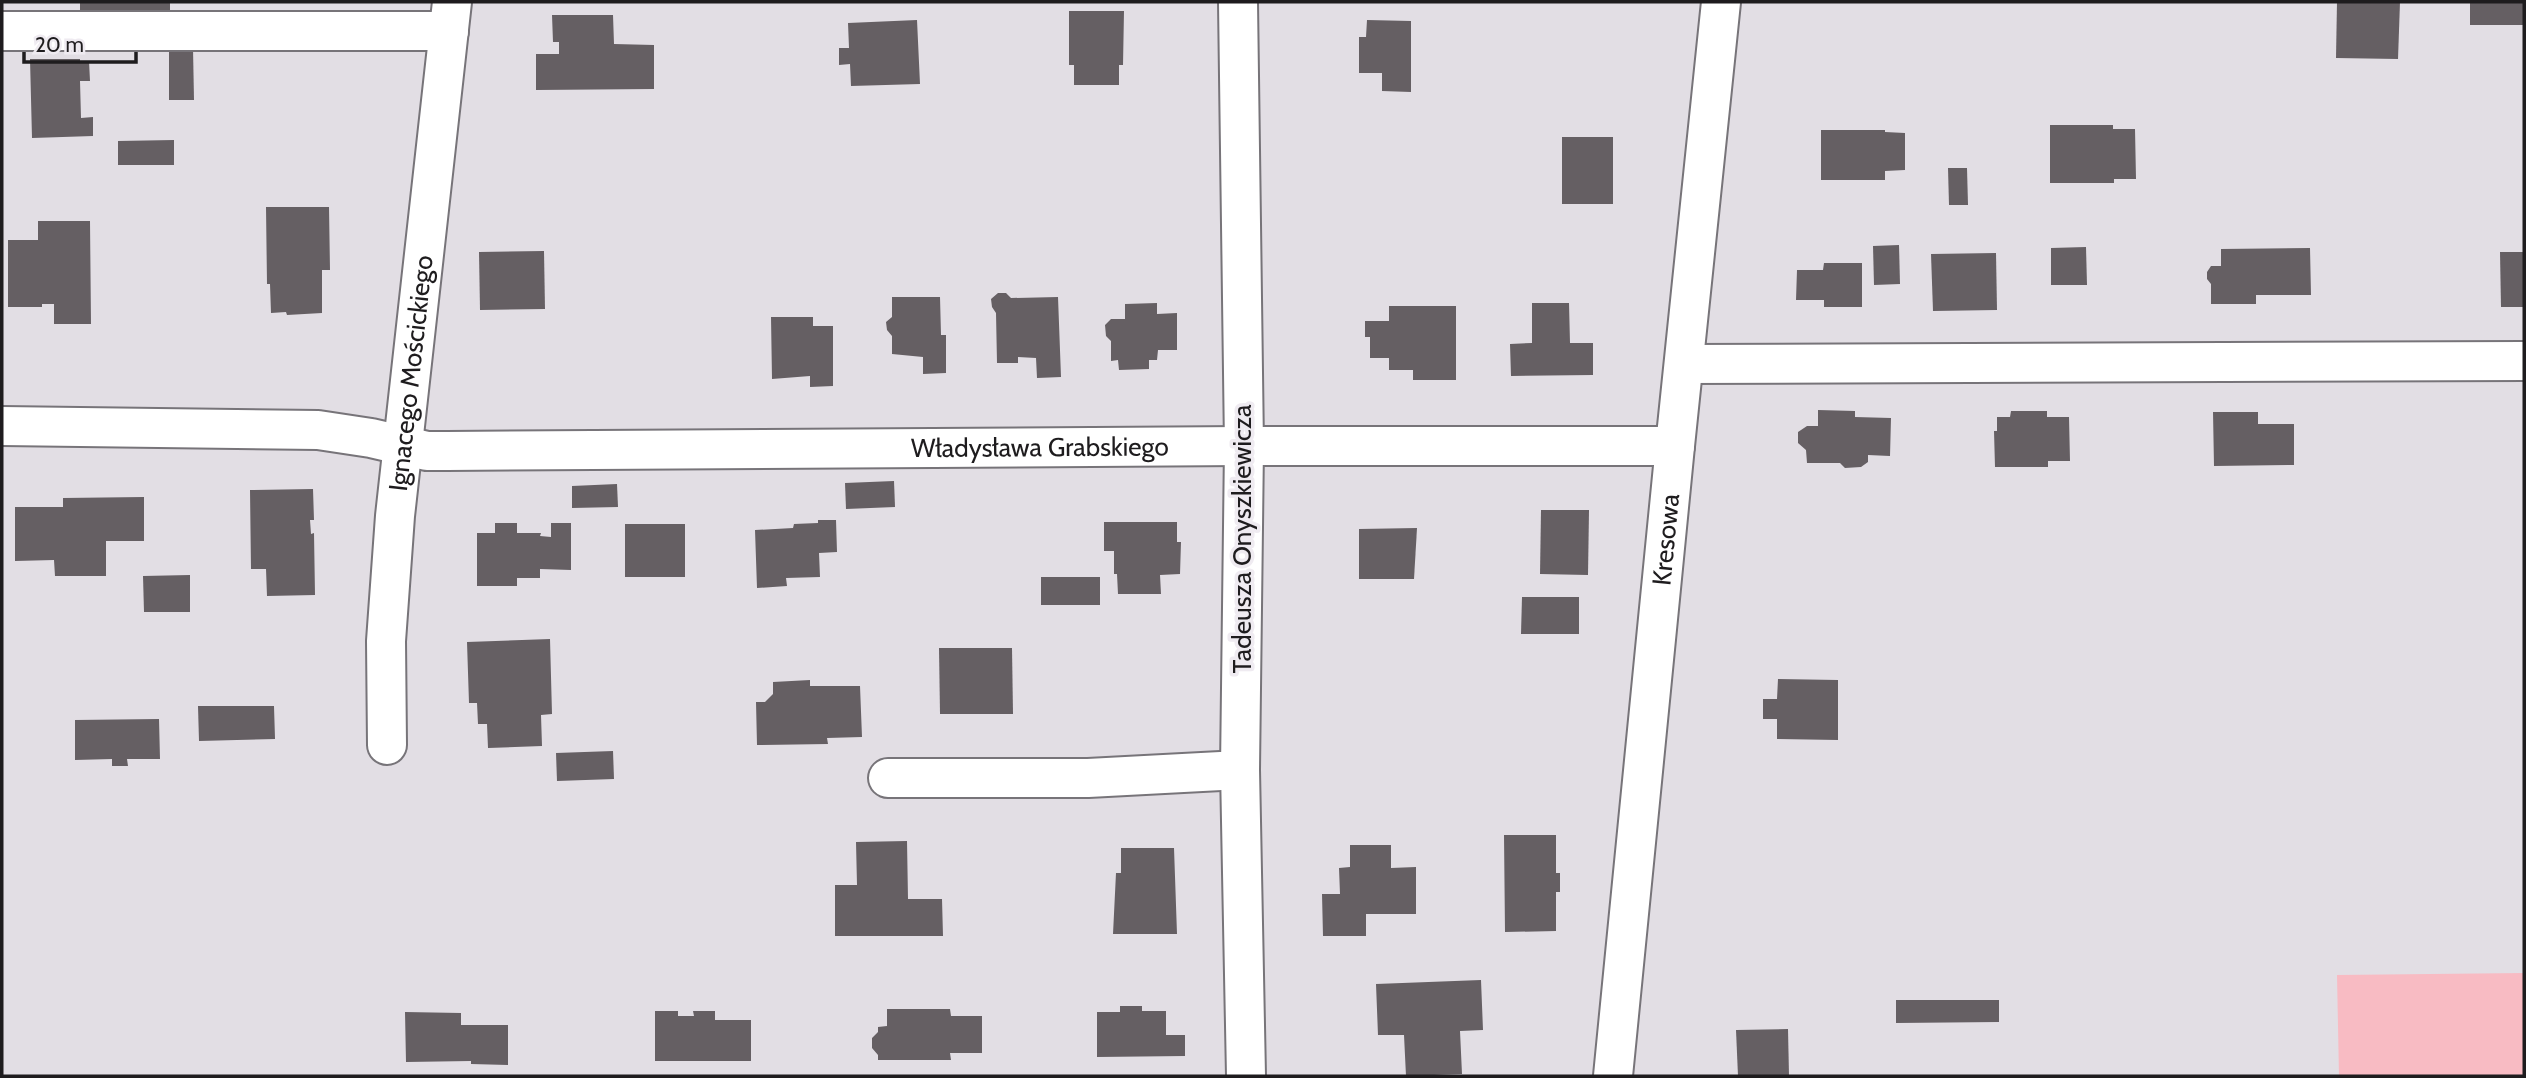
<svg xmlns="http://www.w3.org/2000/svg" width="2526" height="1078" viewBox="0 0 2526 1078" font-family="Cabin,sans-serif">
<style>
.green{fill:#f8bbc3}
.building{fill:#655f63}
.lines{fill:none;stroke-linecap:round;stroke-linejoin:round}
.minor-casing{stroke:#777479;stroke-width:42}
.minor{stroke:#fff;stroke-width:38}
.labels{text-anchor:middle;stroke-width:7;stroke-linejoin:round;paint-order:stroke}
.street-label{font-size:26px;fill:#1e1c1e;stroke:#efebf1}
</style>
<rect width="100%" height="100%" fill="#e2dee4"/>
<polygon class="green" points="2524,973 2524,1076 2339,1076 2337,975"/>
<g class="building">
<polygon points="80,2 170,2 170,18 80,20"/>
<polygon points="2337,2 2400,2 2398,59 2336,58"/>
<rect x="2470" y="2" width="54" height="23"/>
<polygon points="1069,11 1124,11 1123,65 1119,65 1119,85 1074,85 1074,65 1069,65"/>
<polygon points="552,15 613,15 614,44 654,45 654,89 536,90 536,54 559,54 559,42 553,42"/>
<polygon points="917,20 920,84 851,86 850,64 839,65 839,48 849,48 848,23"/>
<polygon points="1367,20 1411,21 1411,92 1382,91 1382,73 1359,73 1359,37 1366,37"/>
<polygon points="169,48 193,48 194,100 169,100"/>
<polygon points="30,59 80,59 80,62 89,61 90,81 80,81 81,118 93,117 93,136 32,138"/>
<polygon points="2050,125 2113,125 2113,129 2135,129 2136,179 2114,179 2114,183 2050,183"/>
<polygon points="1821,130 1885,130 1885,132 1905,133 1905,170 1885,171 1885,180 1821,180"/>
<rect x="1562" y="137" width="51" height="67"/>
<polygon points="174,140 174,165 118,165 118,141"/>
<polygon points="1948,168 1967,168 1968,205 1949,205"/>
<polygon points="266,207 329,207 330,270 322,270 322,313 287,315 286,312 271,313 270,284 267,284"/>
<polygon points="38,221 90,221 91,324 54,324 54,304 42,304 42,307 8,307 8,240 38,240"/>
<polygon points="1899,245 1900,284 1874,285 1873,246"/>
<polygon points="2086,247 2087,285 2051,285 2051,248"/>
<polygon points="2310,248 2311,295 2256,295 2256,304 2211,304 2211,284 2207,279 2207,272 2211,266 2221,266 2221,249"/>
<polygon points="544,251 545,309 480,310 479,252"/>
<polygon points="2500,252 2524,252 2524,307 2501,307"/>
<polygon points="1996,253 1997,310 1933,311 1931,254"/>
<polygon points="1824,263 1862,263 1862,307 1824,307 1824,300 1796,300 1797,270 1823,270"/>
<polygon points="998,293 1006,293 1011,298 1058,297 1061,377 1037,378 1036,358 1018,357 1018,363 997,363 996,313 992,307 991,299"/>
<polygon points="892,297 940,297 941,335 946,335 946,373 923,374 923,357 892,354 892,336 887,330 886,322 892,317"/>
<polygon points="1157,303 1157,314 1177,313 1177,350 1158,350 1157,360 1149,360 1149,369 1119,370 1118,360 1111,361 1111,341 1106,336 1105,325 1111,319 1125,319 1125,304"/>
<polygon points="1532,303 1569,303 1570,343 1593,343 1593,375 1511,376 1510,344 1532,343"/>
<polygon points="1389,306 1456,306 1456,380 1413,380 1413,370 1389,370 1389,358 1370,358 1370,337 1365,337 1365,321 1389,321"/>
<polygon points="771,317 813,317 813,326 833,326 833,386 810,387 810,376 772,379"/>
<polygon points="1818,410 1855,411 1855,417 1891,418 1890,456 1868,455 1868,462 1861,467 1845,468 1840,463 1807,463 1806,450 1798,443 1798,432 1807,426 1818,426"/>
<polygon points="2011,411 2047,411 2047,417 2069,417 2070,461 2048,461 2048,467 1995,467 1994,431 1997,431 1997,417 2010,417"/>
<polygon points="2213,412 2258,412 2258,424 2294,424 2294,465 2214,466"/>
<polygon points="894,481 895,507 846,509 845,483"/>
<polygon points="617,484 618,507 572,508 572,486"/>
<polygon points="313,489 314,520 310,520 311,534 314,533 315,595 267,596 266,569 251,569 250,490"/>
<polygon points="144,497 144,541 106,541 106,576 55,576 54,560 15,561 15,507 63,507 63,498"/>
<polygon points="1541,510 1589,510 1588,575 1540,574"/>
<polygon points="818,520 836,520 837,552 819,553 820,577 786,578 787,586 757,588 755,530 793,528 794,524 818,523"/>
<polygon points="1104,522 1177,522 1177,542 1181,542 1180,574 1160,575 1161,594 1118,594 1117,574 1114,574 1114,551 1104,551"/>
<polygon points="495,523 517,523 517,533 541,533 540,536 551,537 551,523 571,523 571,570 540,569 540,578 517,578 517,586 477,586 477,533 495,533"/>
<rect x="625" y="524" width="60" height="53"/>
<polygon points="1417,528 1414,579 1359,579 1359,529"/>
<polygon points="190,575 190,612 144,612 143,576"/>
<rect x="1041" y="577" width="59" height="28"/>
<polygon points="1522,597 1579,597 1579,634 1521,634"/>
<polygon points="550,639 552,714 541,715 542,746 488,748 487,724 478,724 477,703 469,703 467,642"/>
<polygon points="939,648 1012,648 1013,714 940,714"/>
<polygon points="1778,679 1838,680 1838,740 1777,739 1777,719 1763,719 1763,699 1777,699"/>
<polygon points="810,680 810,686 860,686 862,737 827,738 828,744 757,745 756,702 765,702 773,694 773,682"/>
<polygon points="198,706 274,706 275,739 199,741"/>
<polygon points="159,719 160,759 127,759 128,766 112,766 112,759 75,760 75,720"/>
<polygon points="613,751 614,779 557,781 556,753"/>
<polygon points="1504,835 1556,835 1556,873 1560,873 1560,892 1556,892 1556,931 1505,932"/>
<polygon points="907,841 908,899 942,899 943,936 835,936 835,885 857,885 856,842"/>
<polygon points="1350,845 1391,845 1391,868 1416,867 1416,914 1366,914 1366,936 1323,936 1322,894 1340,894 1339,868 1350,867"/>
<polygon points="1121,848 1174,848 1177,934 1113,934 1116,873 1121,873"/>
<polygon points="1481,980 1483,1030 1460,1031 1462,1074 1406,1076 1404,1035 1378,1035 1376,984"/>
<polygon points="1896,1000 1999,1000 1999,1022 1896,1023"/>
<polygon points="1120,1006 1142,1006 1142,1011 1166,1011 1166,1035 1185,1035 1185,1056 1097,1057 1097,1012 1120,1012"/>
<polygon points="887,1009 950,1009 951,1016 982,1016 982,1053 950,1053 951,1060 878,1060 878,1055 872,1048 872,1038 878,1032 878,1027 887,1026"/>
<polygon points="655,1011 678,1011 678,1016 694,1016 693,1011 715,1011 715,1020 751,1020 751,1061 655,1061"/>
<polygon points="405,1012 461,1013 461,1025 508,1025 508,1065 471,1064 471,1061 406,1062"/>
<polygon points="1788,1029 1789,1076 1738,1076 1736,1030"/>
</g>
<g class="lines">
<g class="minor-casing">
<g id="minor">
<polyline points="1238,2 1244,446 1240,770 1246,1076"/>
<polyline points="2,31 449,31"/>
<polyline points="1684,364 2524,361"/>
<path id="s1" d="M2 426 318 430 371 438 427 451H447L1244 446H1675"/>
<path id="s2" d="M387 745 386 641 395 516 452 2"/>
<polyline points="888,778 1088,778 1240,770"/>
<path id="s3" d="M1613 1076 1675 446 1721 2"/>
</g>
</g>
<use href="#minor" class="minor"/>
</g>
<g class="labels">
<g class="street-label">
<text dy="9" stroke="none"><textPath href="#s2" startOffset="373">Ignacego Mościckiego</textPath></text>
<text dy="9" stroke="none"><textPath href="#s1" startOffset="1040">Władysława Grabskiego</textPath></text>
<text transform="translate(1242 539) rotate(-90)" y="9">Tadeusza Onyszkiewicza</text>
<text dy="9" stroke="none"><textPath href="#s3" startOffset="539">Kresowa</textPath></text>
</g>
</g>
<rect width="2526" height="1078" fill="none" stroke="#1e1c1e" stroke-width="7"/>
<path d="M24 52v10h112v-10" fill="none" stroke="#1e1c1e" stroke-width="3.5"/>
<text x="35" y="52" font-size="21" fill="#1e1c1e" stroke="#efebf1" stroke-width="5" paint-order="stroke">20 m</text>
</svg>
